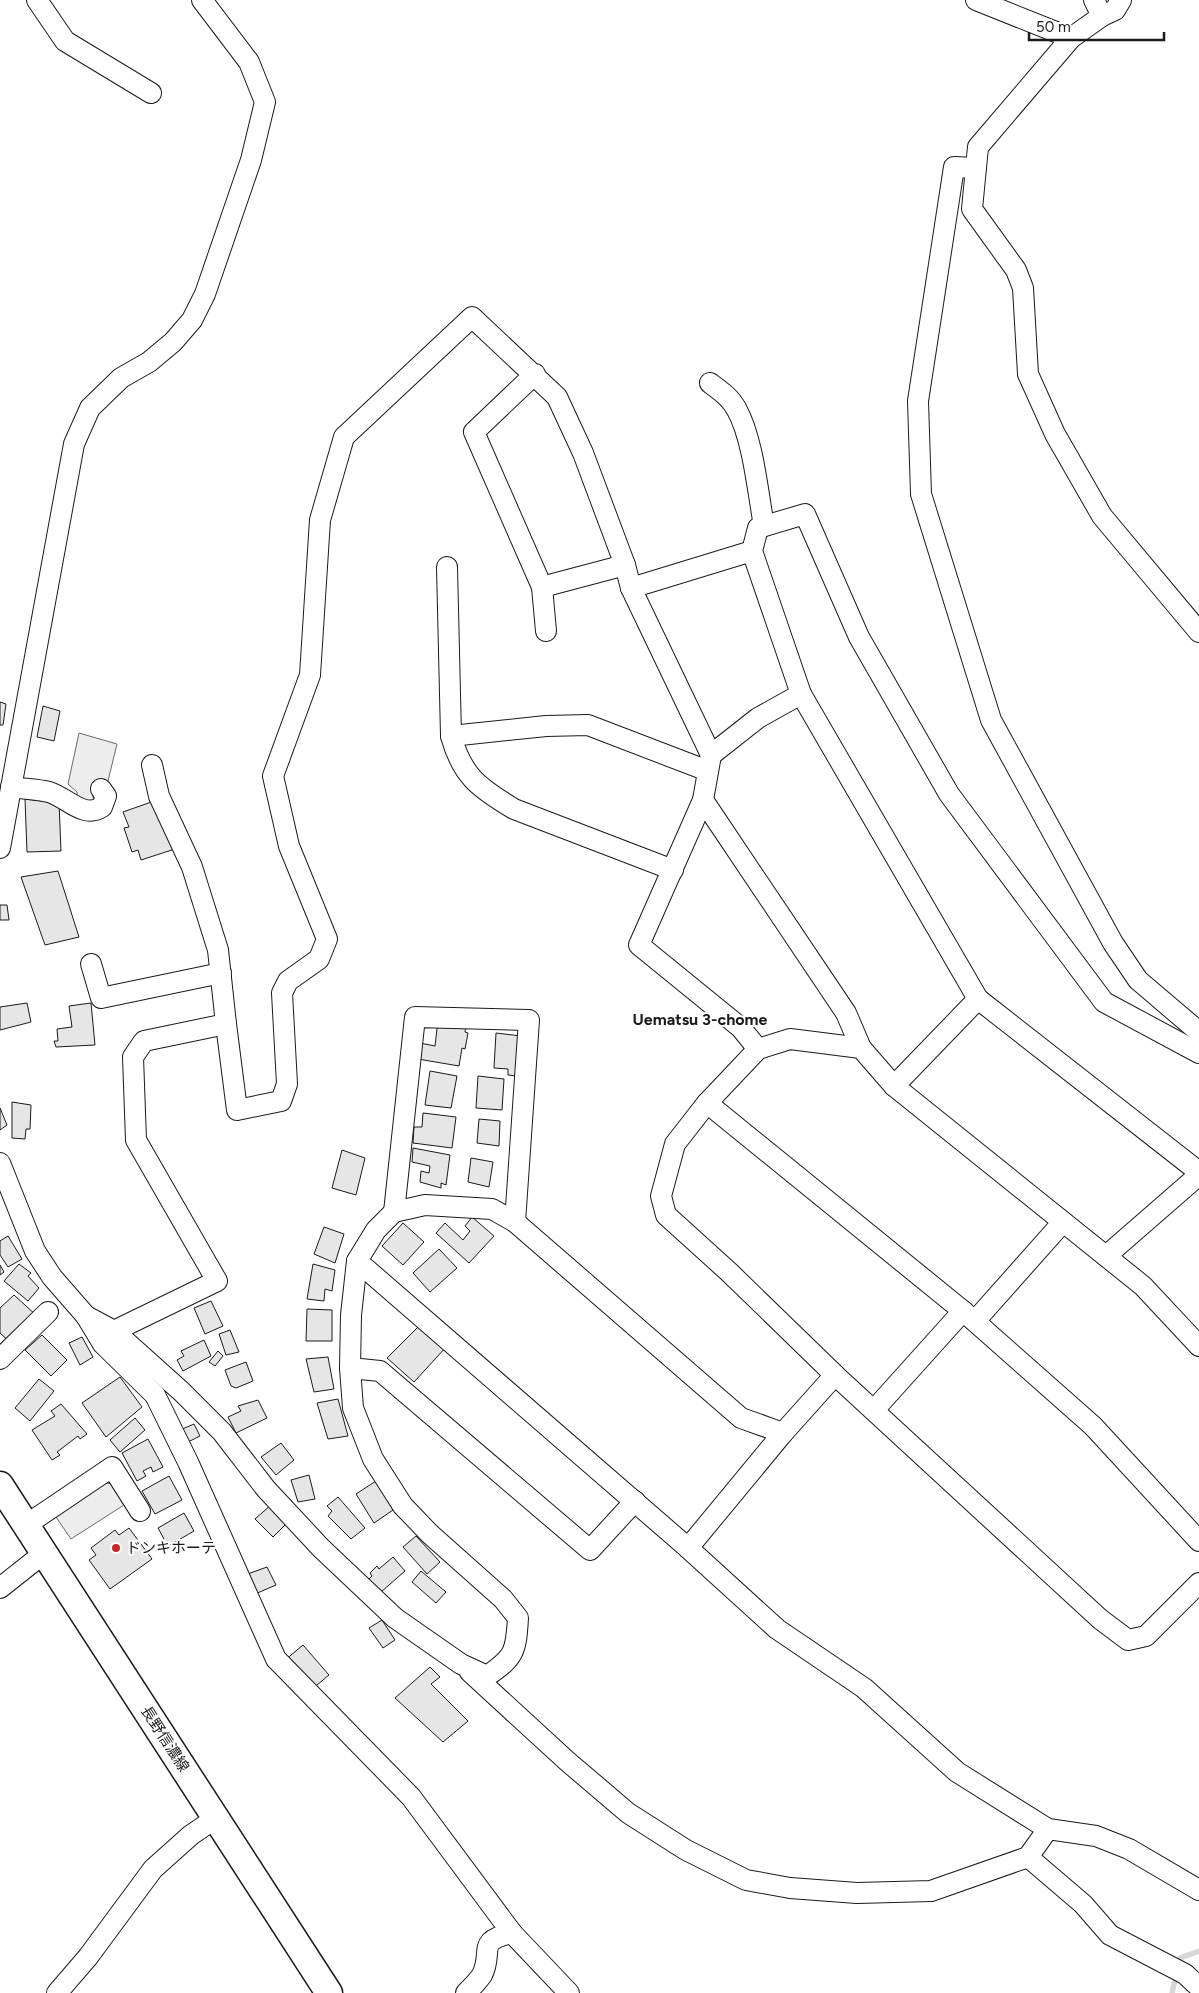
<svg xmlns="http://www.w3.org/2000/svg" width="1199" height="1993" viewBox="0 0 1199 1993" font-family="Figtree,'Noto Sans JP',sans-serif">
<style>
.built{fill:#ededed;stroke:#6a6a6a}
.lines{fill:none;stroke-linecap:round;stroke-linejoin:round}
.stream{stroke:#d7d7d7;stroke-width:5.5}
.building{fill:#e6e6e6;stroke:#1a1a1a}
.minor-casing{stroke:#1a1a1a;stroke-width:22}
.major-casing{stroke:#1a1a1a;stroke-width:29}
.minor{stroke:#fff;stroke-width:20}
.major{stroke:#fff;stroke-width:26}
.poi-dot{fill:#c62828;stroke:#fff;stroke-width:2}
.labels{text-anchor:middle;stroke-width:4;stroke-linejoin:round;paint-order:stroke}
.poi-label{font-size:15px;fill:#1a1a1a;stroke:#fff;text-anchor:start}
.street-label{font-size:15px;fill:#1a1a1a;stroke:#fff}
.neighbourhood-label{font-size:16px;font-weight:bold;fill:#1a1a1a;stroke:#fff}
</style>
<rect width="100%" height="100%" fill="#fff"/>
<g class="built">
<polygon points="79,733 117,744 107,785 93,795 94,804 78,802 77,792 68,784"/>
<polygon points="103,1483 116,1484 127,1503 71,1539 54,1514"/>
</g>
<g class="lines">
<polyline class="stream" points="1172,1993 1180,1958 1199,1951"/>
</g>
<g class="building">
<polygon points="0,702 6,704 3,725 0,725"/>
<polygon points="43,706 60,711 54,741 37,737"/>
<polygon points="25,799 59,803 61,851 27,852"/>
<polygon points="157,800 178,848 141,860 138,850 132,852 124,828 129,827 123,812"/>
<polygon points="58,871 79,937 45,945 21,877"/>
<polygon points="0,905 7,905 9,920 0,920"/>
<polygon points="27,1003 31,1022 0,1030 0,1007"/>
<polygon points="91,1003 95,1045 56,1047 54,1041 58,1041 57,1029 72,1027 69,1006"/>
<polygon points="438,1020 466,1026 465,1032 468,1033 465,1049 462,1048 459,1066 418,1059 420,1043 435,1046"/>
<polygon points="496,1033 521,1036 517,1076 508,1075 508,1069 494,1068"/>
<polygon points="430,1071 457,1076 451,1108 425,1105"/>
<polygon points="478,1076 504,1079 502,1110 476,1108"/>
<polygon points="12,1102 31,1105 30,1129 26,1129 25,1139 12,1138"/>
<polygon points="0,1108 7,1125 0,1130"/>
<polygon points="423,1113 456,1117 452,1148 413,1143 414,1127 422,1127"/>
<polygon points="479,1119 500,1121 499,1146 477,1143"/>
<polygon points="413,1148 450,1155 446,1185 441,1183 441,1188 420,1182 421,1171 429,1173 430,1166 412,1162"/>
<polygon points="342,1150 365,1158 356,1195 332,1188"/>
<polygon points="471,1158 493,1162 489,1187 468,1182"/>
<polygon points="472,1217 494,1236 469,1263 436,1233 445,1223 463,1240 470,1231 465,1226"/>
<polygon points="403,1223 424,1242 403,1265 382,1246"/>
<polygon points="324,1227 344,1234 335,1263 314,1254"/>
<polygon points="8,1236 22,1259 8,1267 0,1255 0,1241"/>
<polygon points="439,1249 457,1268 430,1292 413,1273"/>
<polygon points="19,1264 31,1273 28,1276 39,1288 28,1301 4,1281"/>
<polygon points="313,1264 335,1270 332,1291 325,1289 324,1301 307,1299"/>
<polygon points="0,1265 4,1272 0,1275"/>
<polygon points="14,1295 37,1316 11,1343 0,1333 0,1308"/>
<polygon points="211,1301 223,1326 205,1334 194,1308"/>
<polygon points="307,1309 332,1310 332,1341 306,1341"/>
<polygon points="421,1324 447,1346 414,1382 387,1358"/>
<polygon points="230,1330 239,1352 226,1355 219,1334"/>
<polygon points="42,1335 67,1360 51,1376 25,1350"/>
<polygon points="82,1337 93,1357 80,1365 69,1343"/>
<polygon points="204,1340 211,1356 183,1371 177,1360 184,1356 181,1351"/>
<polygon points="218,1351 223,1356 215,1366 209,1362"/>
<polygon points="328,1357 334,1389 314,1392 306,1359"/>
<polygon points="246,1362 253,1381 236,1388 231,1386 225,1370"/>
<polygon points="120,1377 142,1407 106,1437 82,1403"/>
<polygon points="39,1379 54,1391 30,1421 15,1408"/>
<polygon points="338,1399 348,1436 328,1439 317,1403"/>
<polygon points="258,1400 267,1418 236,1433 228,1417 241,1411 238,1406"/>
<polygon points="61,1404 87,1434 80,1439 78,1436 57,1452 60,1455 52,1460 32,1430 55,1416 51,1411"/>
<polygon points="135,1418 145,1430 120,1452 110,1440"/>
<polygon points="194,1424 200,1436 186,1443 180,1430"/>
<polygon points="148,1439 163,1467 153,1472 151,1467 143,1471 146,1476 137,1481 122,1453"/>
<polygon points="281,1443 294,1460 276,1475 261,1457"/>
<polygon points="309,1475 315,1499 298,1502 291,1480"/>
<polygon points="169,1476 182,1500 155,1514 142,1491"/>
<polygon points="376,1481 393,1510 374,1523 356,1494"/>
<polygon points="338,1497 365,1528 351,1539 328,1516 332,1511 327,1506"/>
<polygon points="271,1505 287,1523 273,1537 255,1519"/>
<polygon points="184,1513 194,1531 165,1548 161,1541 164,1539 158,1528"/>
<polygon points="129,1528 152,1559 110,1589 89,1560 96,1555 91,1548 115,1530 119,1535"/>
<polygon points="416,1536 440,1562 427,1574 403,1547"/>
<polygon points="393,1557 405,1571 381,1592 369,1579 372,1576 370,1573 377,1566 379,1569"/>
<polygon points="267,1567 276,1585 255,1594 245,1575"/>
<polygon points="421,1571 446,1592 436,1603 412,1582"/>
<polygon points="382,1620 395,1640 383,1648 369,1628"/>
<polygon points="303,1645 329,1675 311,1690 284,1661"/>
<polygon points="430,1667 440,1677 431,1684 468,1721 443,1742 395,1698"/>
</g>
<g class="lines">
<g class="minor-casing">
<g id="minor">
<polyline points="37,0 65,41 151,93"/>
<polyline points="976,0 1071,38"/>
<polyline points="1094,0 1102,16"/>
<polyline points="1121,0 1115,10 1102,16 1071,38 978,147 972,209 1016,270 1023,288 1028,374 1055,434 1102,516 1199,632"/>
<polyline points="976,168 954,167 918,401 921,494 991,720 1113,943 1138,980 1199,1032"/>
<path d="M710 383C721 391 731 398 737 410 753 439 758 493 764 526"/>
<polyline points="625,565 631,588 711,755"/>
<polyline points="447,567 451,736 546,726 588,725 708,771"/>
<polyline points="542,587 546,631"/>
<polyline points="631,588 752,551"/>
<polyline points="801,694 978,999 894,1086"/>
<path d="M451 736C462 776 479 788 514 809L673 870"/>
<polyline points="152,765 159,796 192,867 218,950 226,1024"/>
<path d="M11 787C23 789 37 789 49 792 68 798 83 819 102 807L106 796 101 789"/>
<polyline points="703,800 846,1013 861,1048"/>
<polyline points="0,848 74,444 90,408 121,378 149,362 173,342 192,320 205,294 251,160 265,102 249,62 202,0"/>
<polyline points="91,964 101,998 221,973"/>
<polyline points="978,999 1199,1172"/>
<polyline points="758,1049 741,1028 639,945 703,800 711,755 758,718 801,694 752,551 758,528 805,514 859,637 949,794 1104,1002 1199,1053"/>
<polyline points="707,1103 963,1311 1093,1426 1199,1541"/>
<polyline points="0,1163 35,1251 52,1277 86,1316 103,1344 155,1395 188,1462 276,1659 411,1797 512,1933 569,1993"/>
<polyline points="394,1212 415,1017 529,1020 515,1222"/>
<polyline points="1106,1256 1199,1175"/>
<polyline points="357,1261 688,1548"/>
<path d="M86 1316 114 1331 182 1392 222 1432 266 1489 321 1548 395 1618 461 1664 487 1676C515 1657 516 1651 518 1618L503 1599 430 1534 403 1506 373 1459 353 1408 350 1368 351 1315 357 1261 376 1230 394 1212 425 1205 492 1209 515 1222 741 1418 783 1433"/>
<polyline points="975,1321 1063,1222"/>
<polyline points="114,1331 217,1281 136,1140 133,1057 144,1041 226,1024 237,1110 281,1101 287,1084 282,993 288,981 319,959 327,939 289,846 273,776 310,675 320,520 344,437 472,317 557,397 583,453 625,565 542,587 474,432 535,374"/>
<polyline points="1199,1346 1143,1286 894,1086 861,1048 790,1039 758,1049 707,1103 675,1144 661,1196 666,1215 730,1273 835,1375 1100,1619 1128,1640 1146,1636 1199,1583"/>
<polyline points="0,1359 48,1312"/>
<polyline points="350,1368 380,1371 590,1550 635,1501"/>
<polyline points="835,1375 783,1433 688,1548 777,1629 864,1688 957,1772 1048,1829 1096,1836 1129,1849 1199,1890"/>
<polyline points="874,1410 963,1311"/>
<polyline points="26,1525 112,1467 140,1511"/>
<polyline points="0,1588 43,1554"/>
<polyline points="470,1672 567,1761 628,1813 686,1850 746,1880 790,1888 857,1893 931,1891 1028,1857 1048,1829"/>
<polyline points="1028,1857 1083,1904 1110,1935 1185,1974 1199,1987"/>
<polyline points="57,1993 88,1957 153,1869 191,1835 216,1818"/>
<path d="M466 1993C471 1988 478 1981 482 1975 494 1951 475 1941 512 1933"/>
</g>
</g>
<g class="major-casing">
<polyline id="major" points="0,1485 329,1993"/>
</g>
<use href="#minor" class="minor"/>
<use href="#major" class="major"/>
</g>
<circle class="poi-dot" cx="116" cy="1548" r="5"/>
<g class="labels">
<g class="poi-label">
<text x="126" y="1553">ドンキホーテ</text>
</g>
<g class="street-label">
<text transform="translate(165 1739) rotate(57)" y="5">長野信濃線</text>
</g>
<g class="neighbourhood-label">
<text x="700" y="1025">Uematsu 3-chome</text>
</g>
</g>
<path d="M1029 32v8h135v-8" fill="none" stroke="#1a1a1a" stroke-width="2.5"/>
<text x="1036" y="32" font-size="15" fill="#1a1a1a" stroke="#ffffff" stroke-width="4" paint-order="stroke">50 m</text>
</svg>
